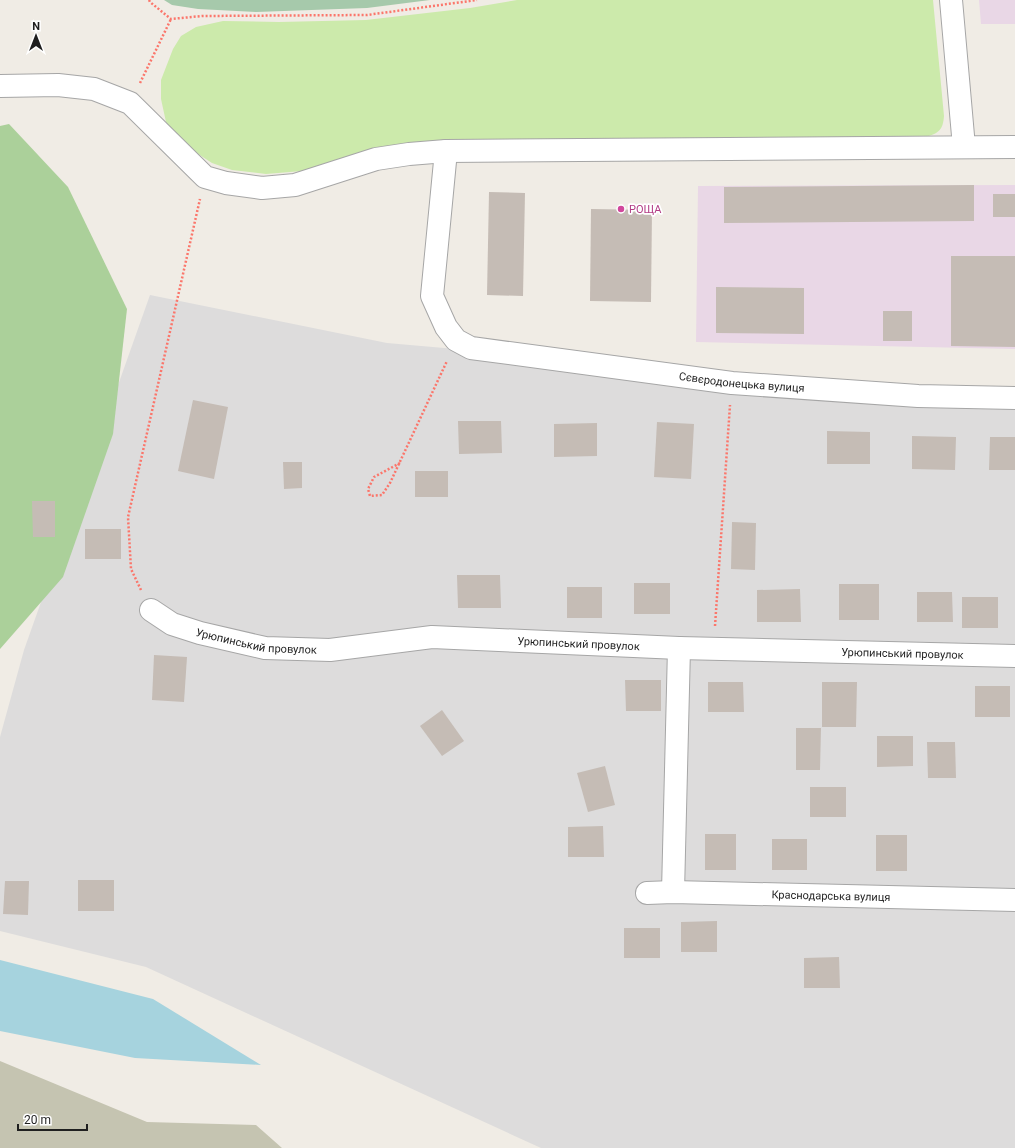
<svg xmlns="http://www.w3.org/2000/svg" width="1015" height="1148" viewBox="0 0 1015 1148" font-family="Roboto,sans-serif">
<style>
.residential{fill:#dddcdc}
.industrial{fill:#e9d7e6}
.construction{fill:#c5c4b1}
.grass{fill:#cceaab}
.forest{fill:#abd09a}
.cemetery{fill:#a6c9ab}
.water{fill:#a6d3de}
.building{fill:#c5bcb5}
.lines{fill:none;stroke-linecap:round;stroke-linejoin:round}
.minor-casing{stroke:#a6a6a6;stroke-width:24}
.path{stroke:#fb766b;stroke-width:2.5;stroke-dasharray:2 2;stroke-linecap:butt}
.minor{stroke:#fff;stroke-width:22}
.hotel-dot{fill:#d1479c;stroke:#fff;stroke-width:1.5}
.labels{text-anchor:middle;stroke-width:3.5;stroke-linejoin:round;paint-order:stroke}
.hotel-label{font-size:11px;fill:#b23c85;stroke:#fff;text-anchor:start}
.street-label{font-size:11px;fill:#1f1f1f;stroke:#fff}
</style>
<rect width="100%" height="100%" fill="#f0ece5"/>
<polygon class="residential" points="150,295 387,343 1015,398 1015,1148 541,1148 146,967 0,931 0,737 24,650"/>
<g class="industrial">
<polygon points="979,0 1015,0 1015,24 981,24"/>
<polygon points="1015,185 1015,349 696,342 698,186"/>
</g>
<polygon class="construction" points="0,1061 147,1122 256,1125 282,1148 0,1148"/>
<path class="grass" d="M517 0H933L944 116C943 130 939 133 926 137L447 140 408 143 376 149 302 171 266 174 232 170 212 163 178 141 166 122 161 99V80L173 49 181 36 196 27 223 21 279 22 366 20 470 8Z"/>
<polygon class="forest" points="9,124 68,187 127,309 113,434 63,577 0,649 0,126"/>
<polygon class="cemetery" points="164,0 430,0 367,8 256,12 198,9 172,5"/>
<polygon class="water" points="0,960 153,999 261,1065 135,1058 0,1031"/>
<g class="building">
<polygon points="974,185 974,221 724,223 724,187"/>
<polygon points="489,192 525,193 523,296 487,295"/>
<rect x="993" y="194" width="22" height="23"/>
<polygon points="591,209 652,210 651,302 590,301"/>
<polygon points="951,256 1015,256 1015,347 951,346"/>
<polygon points="716,287 804,288 804,334 716,333"/>
<rect x="883" y="311" width="29" height="30"/>
<polygon points="193,400 228,407 214,479 178,471"/>
<polygon points="458,421 501,421 502,453 459,454"/>
<polygon points="657,422 694,424 691,479 654,477"/>
<polygon points="597,423 597,456 554,457 554,424"/>
<polygon points="827,431 870,432 870,464 827,464"/>
<polygon points="912,436 956,437 955,470 912,469"/>
<polygon points="990,437 1015,437 1015,470 989,470"/>
<polygon points="283,462 302,462 302,488 284,489"/>
<rect x="415" y="471" width="33" height="26"/>
<polygon points="32,501 55,501 55,537 33,537"/>
<polygon points="732,522 756,523 755,570 731,569"/>
<rect x="85" y="529" width="36" height="30"/>
<polygon points="457,575 500,575 501,608 458,608"/>
<rect x="634" y="583" width="36" height="31"/>
<rect x="839" y="584" width="40" height="36"/>
<rect x="567" y="587" width="35" height="31"/>
<polygon points="800,589 801,622 757,622 757,590"/>
<polygon points="917,592 952,592 953,622 917,622"/>
<rect x="962" y="597" width="36" height="31"/>
<polygon points="154,655 187,657 184,702 152,700"/>
<polygon points="625,680 661,680 661,711 626,711"/>
<polygon points="708,682 743,682 744,712 708,712"/>
<polygon points="822,682 857,682 856,727 822,727"/>
<rect x="975" y="686" width="35" height="31"/>
<polygon points="442,710 464,741 442,756 420,726"/>
<polygon points="796,728 821,728 820,770 796,770"/>
<polygon points="877,736 913,736 913,766 877,767"/>
<polygon points="927,742 955,742 956,778 928,778"/>
<polygon points="605,766 615,805 588,812 577,773"/>
<rect x="810" y="787" width="36" height="30"/>
<polygon points="603,826 604,857 568,857 568,827"/>
<rect x="705" y="834" width="31" height="36"/>
<rect x="876" y="835" width="31" height="36"/>
<rect x="772" y="839" width="35" height="31"/>
<rect x="78" y="880" width="36" height="31"/>
<polygon points="5,881 29,881 28,915 3,914"/>
<polygon points="717,921 717,952 681,952 681,922"/>
<rect x="624" y="928" width="36" height="30"/>
<polygon points="839,957 840,988 804,988 804,958"/>
</g>
<g class="lines">
<g class="minor-casing">
<g id="minor">
<polyline points="951,0 964,147"/>
<polyline points="0,86 58,85 94,89 130,103 205,177 226,183 262,188 295,185 376,159 409,154 446,151 1015,147"/>
<path id="s1" d="M446 151 432 296 446 327 456 340 471 348 732 383 918 396 1015 398"/>
<path id="s2" d="M151 610 172 624 200 633 265 648 330 650 432 637 679 648 1015 656"/>
<polyline points="673,892 679,648"/>
<path id="s3" d="M647 893 673 892 1015 900"/>
</g>
</g>
<g class="path">
<polyline points="149,0 150,2 171,19 202,16 367,15 477,0"/>
<polyline points="140,83 171,19"/>
<polyline points="400,463 374,477 368,489 370,496 382,495 390,483 447,361"/>
<polyline points="141,590 131,569 128,517 200,199"/>
<polyline points="715,626 730,405"/>
</g>
<use href="#minor" class="minor"/>
</g>
<circle class="hotel-dot" cx="621" cy="209" r="4"/>
<g class="labels">
<g class="hotel-label">
<text x="629" y="213">РОЩА</text>
</g>
<g class="street-label">
<text dy="4" stroke="none"><textPath href="#s1" startOffset="486">Сєвєродонецька вулиця</textPath></text>
<text dy="4" stroke="none"><textPath href="#s2" startOffset="112">Урюпинський провулок</textPath></text>
<text dy="4" stroke="none"><textPath href="#s2" startOffset="436">Урюпинський провулок</textPath></text>
<text dy="4" stroke="none"><textPath href="#s2" startOffset="760">Урюпинський провулок</textPath></text>
<text dy="4" stroke="none"><textPath href="#s3" startOffset="184">Краснодарська вулиця</textPath></text>
</g>
</g>
<g transform="translate(36 36)" stroke="#ffffff" stroke-width="3" paint-order="stroke">
<path d="M0-3L7 15L0 10L-7 15Z" fill="#1f1f1f"/>
<text y="-6" font-size="11" font-weight="bold" text-anchor="middle" fill="#1f1f1f">N</text>
</g>
<path d="M18 1124v6h69v-6" fill="none" stroke="#1f1f1f" stroke-width="2"/>
<text x="24" y="1124" font-size="12" fill="#1f1f1f" stroke="#ffffff" stroke-width="3" paint-order="stroke">20 m</text>
</svg>
